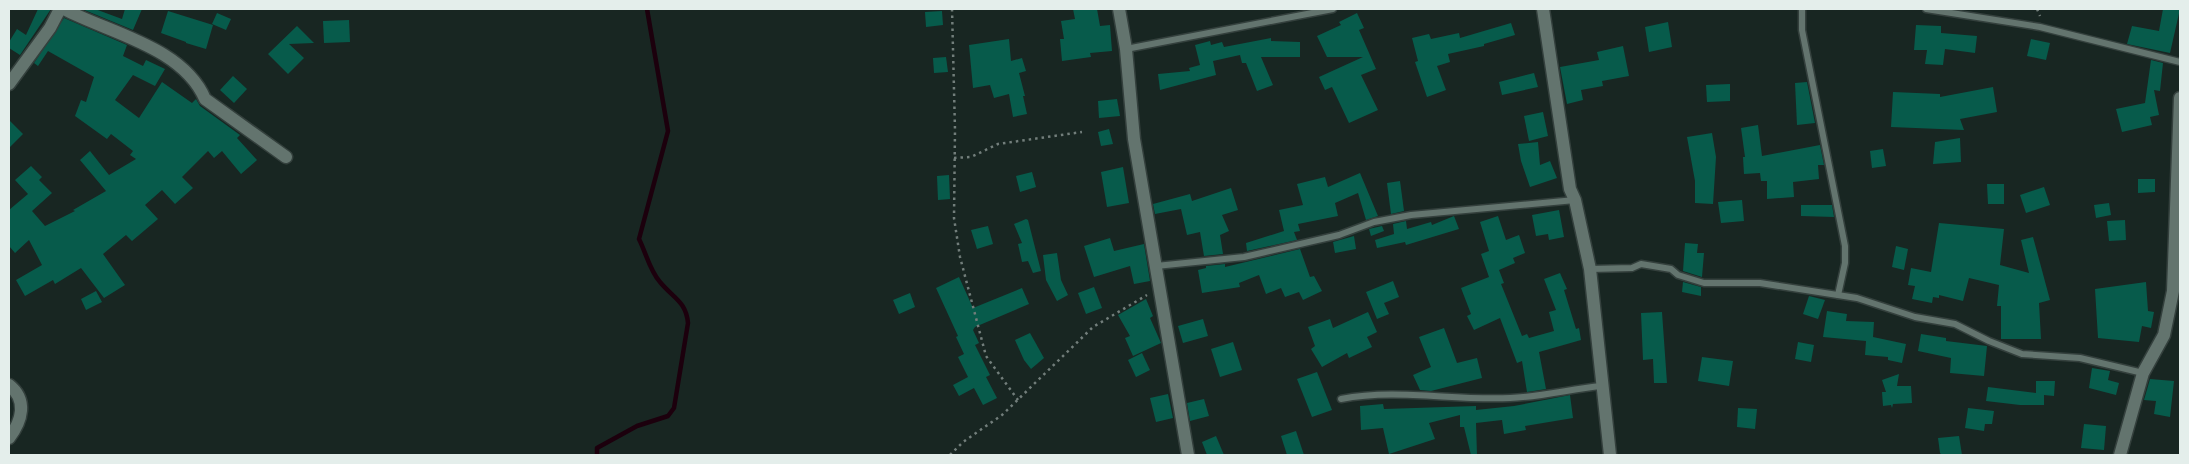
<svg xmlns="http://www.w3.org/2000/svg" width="2189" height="464" viewBox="0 0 2189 464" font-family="Rubik,sans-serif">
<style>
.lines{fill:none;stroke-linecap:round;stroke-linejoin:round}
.stream{stroke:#1c000d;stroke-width:4.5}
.building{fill:#075b4b}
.lane-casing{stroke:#34403d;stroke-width:9}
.street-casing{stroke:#34403d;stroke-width:15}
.path{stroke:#727e7b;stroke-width:2.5;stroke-dasharray:2.5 4;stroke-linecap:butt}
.lane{stroke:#63746e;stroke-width:6}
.street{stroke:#63746e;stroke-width:12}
</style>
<rect width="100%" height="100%" fill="#182622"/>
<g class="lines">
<path class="stream" d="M597 455V448L637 426 668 416 674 408 688 323C686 301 673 298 660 282 650 271 646 253 639 239L668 131 647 9"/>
</g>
<g class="building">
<polygon points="38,9 51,9 20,55 9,48 9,42 17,29 26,35"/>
<polygon points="82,9 95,9 122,19 125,9 142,9 133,30"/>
<polygon points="1073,9 1097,9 1100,26 1110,25 1112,51 1090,53 1091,57 1062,61 1060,39 1064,39 1061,21 1075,19"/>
<polygon points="2163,9 2180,9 2170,53 2127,44 2132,26 2159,31"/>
<polygon points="168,11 213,25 206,49 186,43 186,42 161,33"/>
<polygon points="942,11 943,25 926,27 925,12"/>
<polygon points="217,13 231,19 226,30 212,24"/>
<polygon points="1357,13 1364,28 1359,30 1376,69 1361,75 1378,110 1349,123 1332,87 1325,90 1319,77 1363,57 1327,57 1317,36 1341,25 1339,22"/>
<polygon points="64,18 127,45 123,56 143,66 146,60 165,69 155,86 133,75 115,100 139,118 162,82 192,103 196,99 200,106 240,135 237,138 257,160 241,174 222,151 214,158 208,151 182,177 193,188 175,204 162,190 145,205 158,219 132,241 126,235 103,254 125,285 104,298 81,268 55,284 53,280 25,296 16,280 42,265 29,240 15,253 9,246 9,210 28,194 15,180 31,166 42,177 39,180 52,193 32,211 45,226 75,211 73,210 106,191 80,160 90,151 109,175 136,159 130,155 133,151 111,134 107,139 75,116 81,100 86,102 94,77 48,51 38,66 34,63"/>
<polygon points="349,20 350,42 324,43 323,21"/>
<polygon points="1668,22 1672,47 1649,52 1645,27"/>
<polygon points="1511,23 1515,35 1484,44 1484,46 1448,54 1450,62 1437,66 1446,90 1427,97 1415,62 1418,61 1412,38 1429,34 1431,39 1459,33 1460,38"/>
<polygon points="1916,25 1941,26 1941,33 1977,36 1975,53 1945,49 1943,65 1925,64 1927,50 1914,50"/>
<polygon points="297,26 314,43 289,44 304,58 288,74 268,54"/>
<polygon points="1271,38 1271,41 1300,42 1300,57 1261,57 1273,85 1257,91 1246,63 1242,63 1240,55 1213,61 1216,75 1160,90 1158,74 1190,71 1189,68 1200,65 1195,45 1210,41 1211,45 1222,42 1224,47"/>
<polygon points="1009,39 1011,61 1022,58 1026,71 1019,73 1025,96 1023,96 1027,114 1013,117 1009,94 994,98 990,85 973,88 969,45"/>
<polygon points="2031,39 2050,43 2046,60 2027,56"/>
<polygon points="1623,46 1629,76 1602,81 1603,86 1581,90 1583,100 1567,104 1560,67 1599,60 1597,52"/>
<polygon points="946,57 948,72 934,73 933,58"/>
<polygon points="2151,60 2163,63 2160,91 2154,90 2159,115 2150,117 2152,125 2122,132 2116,109 2145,103"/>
<polygon points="1534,73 1538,87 1502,95 1499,82"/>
<polygon points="233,76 247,89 234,103 220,90"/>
<polygon points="1807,82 1815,123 1797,125 1795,83"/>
<polygon points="1730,84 1730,101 1707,102 1706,85"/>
<polygon points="1993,87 1997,112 1960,119 1964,130 1891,127 1893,92 1940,94 1940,97"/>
<polygon points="1117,99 1120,116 1099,118 1098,101"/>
<polygon points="1543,112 1548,136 1529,141 1524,116"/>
<polygon points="9,120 23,134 9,148"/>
<polygon points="1758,125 1762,156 1820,145 1824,165 1818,165 1819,179 1793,182 1794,197 1767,199 1767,181 1761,181 1760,173 1744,174 1743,157 1745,157 1741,128"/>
<polygon points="1109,129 1113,144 1101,146 1098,132"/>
<polygon points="1712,133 1716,157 1713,204 1695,203 1695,181 1687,137"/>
<polygon points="1960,138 1961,162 1933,164 1935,142"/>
<polygon points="1538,142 1540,165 1550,161 1557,178 1530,187 1521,161 1518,144"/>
<polygon points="1883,149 1886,166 1872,168 1870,151"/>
<polygon points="1123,167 1129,203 1107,207 1101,172"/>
<polygon points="1032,172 1036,187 1020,192 1016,176"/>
<polygon points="1360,173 1378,216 1366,220 1358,193 1335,203 1338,216 1298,224 1300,231 1294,232 1297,240 1247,251 1246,243 1284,231 1279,210 1303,205 1297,184 1325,177 1328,187"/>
<polygon points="949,175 950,199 938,200 937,176"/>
<polygon points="2138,179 2155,179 2155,192 2138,193"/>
<polygon points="1400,181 1404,211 1391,214 1387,183"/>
<polygon points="1987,184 2004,184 2004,204 1988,204"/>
<polygon points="2044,187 2050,205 2026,213 2020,195"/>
<polygon points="1231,188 1238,210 1222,215 1229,231 1220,235 1223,254 1204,256 1200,232 1187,235 1181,209 1155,214 1153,204 1190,194 1192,201"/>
<polygon points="1742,200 1744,221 1721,223 1718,202"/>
<polygon points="2109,203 2111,215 2096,218 2094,205"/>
<polygon points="1801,205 1832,205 1834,217 1801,216"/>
<polygon points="1559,210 1564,237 1549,240 1548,234 1536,236 1532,215"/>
<polygon points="1454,216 1459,229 1406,245 1405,242 1377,248 1375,240 1394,234 1393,224 1406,221 1407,229 1431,222 1432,225"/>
<polygon points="1498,216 1506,240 1519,235 1525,253 1513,258 1515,263 1499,270 1504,283 1501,284 1522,336 1527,334 1529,338 1554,331 1549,312 1556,310 1544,279 1560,273 1567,289 1564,290 1576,329 1579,328 1581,340 1539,352 1546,389 1527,392 1522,361 1517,363 1500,318 1474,330 1467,316 1471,314 1461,288 1489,277 1481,254 1489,251 1480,222"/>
<polygon points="1026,219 1028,220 1041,271 1033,273 1028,261 1022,262 1018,244 1022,243 1014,224"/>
<polygon points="2125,220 2126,240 2109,241 2107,221"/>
<polygon points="1939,223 2004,229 2000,265 2029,273 2021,240 2033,237 2050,300 2039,303 2041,339 2001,339 2001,306 1997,306 1999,285 1969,278 1963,301 1939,295 1939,298 1933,297 1932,303 1912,299 1915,286 1908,285 1911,268 1931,272"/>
<polygon points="988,226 993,244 977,249 971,230"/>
<polygon points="1382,226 1384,231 1371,236 1369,229"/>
<polygon points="1354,236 1356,249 1335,253 1333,242"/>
<polygon points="1110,238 1114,251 1144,244 1150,281 1134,284 1130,266 1094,277 1084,246"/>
<polygon points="1685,243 1698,244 1697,253 1704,253 1702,277 1683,271"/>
<polygon points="1896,246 1908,249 1904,270 1892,267"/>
<polygon points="1300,249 1310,277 1314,276 1322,291 1303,300 1299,292 1285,297 1281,288 1266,294 1259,275 1239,283 1240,287 1202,293 1198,270 1206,268 1206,266 1225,264 1225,267"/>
<polygon points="1057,253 1061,280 1068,295 1057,301 1046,280 1043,255"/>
<polygon points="959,277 973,308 1022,288 1029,304 975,327 973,330 979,343 975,345 990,375 986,377 997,398 983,405 974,388 959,396 953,385 968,377 958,357 964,354 956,337 958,336 936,288"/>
<polygon points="1393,281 1399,297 1384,303 1389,314 1377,319 1366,292"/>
<polygon points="1683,282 1701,287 1701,296 1682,292"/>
<polygon points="2146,282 2148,311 2154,312 2151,328 2142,326 2139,342 2098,338 2095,289"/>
<polygon points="1094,287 1102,308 1086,314 1078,293"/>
<polygon points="96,291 102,302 86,310 81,299"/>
<polygon points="910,293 915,307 899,314 893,300"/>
<polygon points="1809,296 1825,300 1818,319 1803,314"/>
<polygon points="1146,299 1153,316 1150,318 1161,343 1133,356 1125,338 1130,336 1118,315"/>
<polygon points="1827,311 1847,314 1846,321 1874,322 1873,337 1906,344 1902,363 1888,360 1888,357 1865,355 1866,341 1823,337"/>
<polygon points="1368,312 1377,332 1367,337 1372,347 1349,358 1347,353 1322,367 1311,349 1315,346 1308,327 1330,319 1333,328"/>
<polygon points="1662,312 1667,383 1654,383 1653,359 1643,360 1641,313"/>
<polygon points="1203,319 1208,336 1183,343 1178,326"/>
<polygon points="1444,328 1457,363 1477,358 1482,378 1431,391 1420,390 1413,375 1431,367 1419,337"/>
<polygon points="1030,333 1044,358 1031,369 1024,360 1015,340"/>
<polygon points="1921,334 1946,338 1946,341 1987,346 1984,376 1950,373 1951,358 1918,351"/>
<polygon points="1233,342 1242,370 1220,377 1211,349"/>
<polygon points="1798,342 1814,345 1811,362 1795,359"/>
<polygon points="1142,353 1150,370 1136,377 1128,360"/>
<polygon points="1702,357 1733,361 1729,386 1698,381"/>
<polygon points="2092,368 2110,371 2108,380 2119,383 2116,395 2089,388"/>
<polygon points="1317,372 1332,410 1312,417 1297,379"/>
<polygon points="1899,374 1897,386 1911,386 1912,403 1893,404 1892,408 1891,405 1883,406 1882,392 1886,392 1882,380"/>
<polygon points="2150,379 2174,381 2170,417 2154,414 2156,401 2144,400"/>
<polygon points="2036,381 2055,381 2054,396 2044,395 2044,405 2020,405 1986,401 1988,387 2036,393"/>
<polygon points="1168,394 1173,418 1156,422 1150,398"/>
<polygon points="1570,395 1573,418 1525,426 1526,430 1504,434 1502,420 1476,423 1477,455 1471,455 1464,427 1460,427 1460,415 1429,423 1435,439 1389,454 1383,428 1361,430 1360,406 1383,404 1384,409 1476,406 1476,410 1514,406"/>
<polygon points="1204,399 1209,416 1190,421 1187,403"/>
<polygon points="1738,408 1757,409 1755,429 1737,427"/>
<polygon points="1968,408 1994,411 1992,424 1985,424 1984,431 1965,428"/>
<polygon points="2084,424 2106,426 2104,450 2081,448"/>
<polygon points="1296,431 1304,455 1287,455 1281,436"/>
<polygon points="1216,436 1224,455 1207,455 1202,442"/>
<polygon points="1959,436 1962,455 1942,455 1940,453 1938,438"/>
</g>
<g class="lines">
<g class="lane-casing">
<g id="lane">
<polyline points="1802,9 1802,30 1845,246 1845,263 1838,295"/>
<polyline points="1926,9 2040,27 2180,62"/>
<polyline points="1126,49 1333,9"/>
<polyline points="1156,266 1244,257 1339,235 1374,222 1411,215 1575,200"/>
<polyline points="1590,269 1632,268 1641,264 1671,269 1678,275 1704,283 1760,283 1857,298 1915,317 1955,324 1989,341 2022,354 2080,358 2143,373"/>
<path d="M1341 399C1397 388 1453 401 1510 398 1540 397 1571 389 1601 386"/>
</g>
</g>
<g class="street-casing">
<g id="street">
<path d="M64 9C109 33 183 47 205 99L286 157"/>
<polyline points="1119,9 1126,49 1134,139 1188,455"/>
<polyline points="1543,9 1570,189 1575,200 1590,269 1610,455"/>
<polyline points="9,84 50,28 60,9"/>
<path d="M9 385C28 400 22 421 9 438"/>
<polyline points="2120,455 2143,373 2164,335 2173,291 2180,98"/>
</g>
</g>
<g class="path">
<polyline points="952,9 955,130 954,218 960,257 986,356 1018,400"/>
<polyline points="2037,9 2040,16"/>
<polyline points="954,158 971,157 998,144 1082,132"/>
<polyline points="950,455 963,442 1002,415 1093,327 1147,295"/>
</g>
<use href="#lane" class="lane"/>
<use href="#street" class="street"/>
</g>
<rect width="2189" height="464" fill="none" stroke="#e4eeeb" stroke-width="20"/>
</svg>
